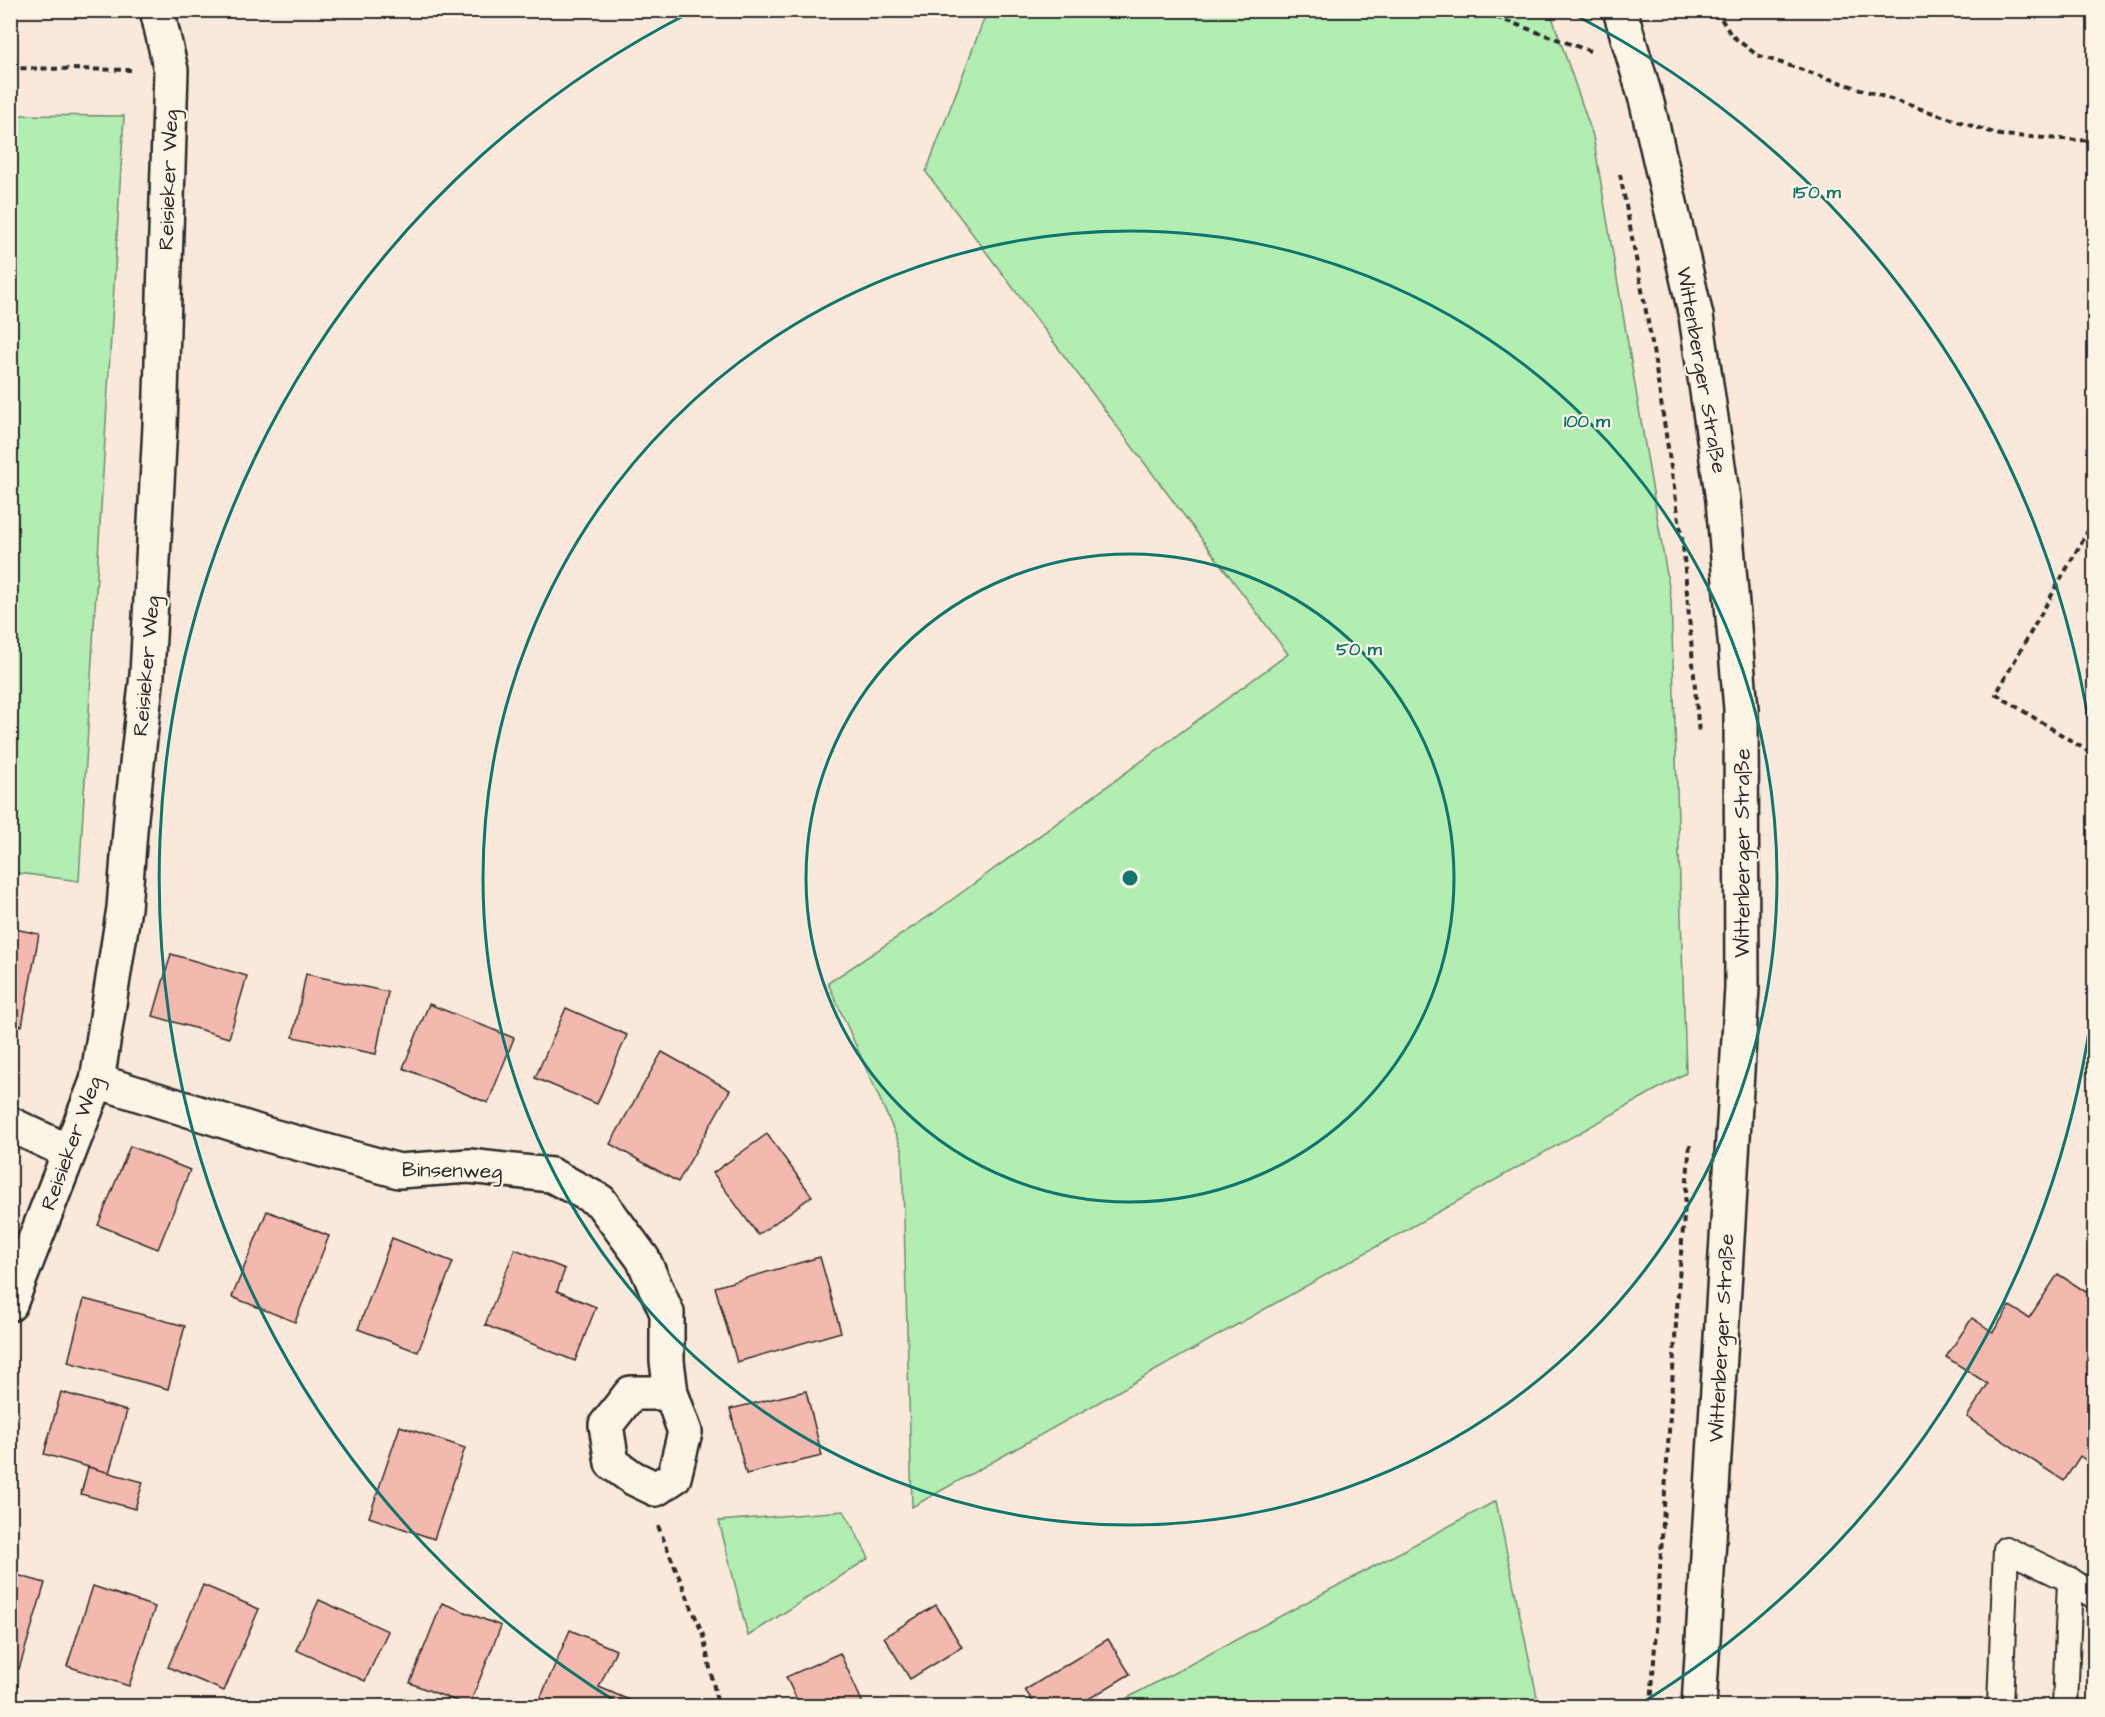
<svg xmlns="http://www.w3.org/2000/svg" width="2105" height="1717" viewBox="0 0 2105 1717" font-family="'Architects Daughter',sans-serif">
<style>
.green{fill:#b2edb2;stroke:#6e8c6e;stroke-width:1.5}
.building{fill:#f4b9ae;stroke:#2b2b2b;stroke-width:1.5}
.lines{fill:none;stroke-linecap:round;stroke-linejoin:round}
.service-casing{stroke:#2b2b2b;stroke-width:28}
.minor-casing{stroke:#2b2b2b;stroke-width:38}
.secondary-casing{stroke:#2b2b2b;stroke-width:38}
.path{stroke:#2b2b2b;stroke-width:4;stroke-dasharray:6 4.5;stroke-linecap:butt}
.service{stroke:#fcf5e5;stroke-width:24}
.minor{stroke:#fcf5e5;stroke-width:33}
.secondary{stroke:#fcf5e5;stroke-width:33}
.ring{fill:none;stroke:#0f766e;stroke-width:3}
.labels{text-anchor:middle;stroke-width:4.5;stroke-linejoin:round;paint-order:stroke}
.street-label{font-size:21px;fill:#2b2b2b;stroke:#fcf5e5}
.centre{fill:#0f766e;stroke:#fcf5e5;stroke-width:3}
.ring-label{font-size:18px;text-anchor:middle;font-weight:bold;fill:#0f766e;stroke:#fcf5e5;stroke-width:4.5;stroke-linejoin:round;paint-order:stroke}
</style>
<rect width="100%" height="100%" fill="#fae9da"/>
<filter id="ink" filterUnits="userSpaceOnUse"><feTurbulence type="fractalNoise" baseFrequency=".0167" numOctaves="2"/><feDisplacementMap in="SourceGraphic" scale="12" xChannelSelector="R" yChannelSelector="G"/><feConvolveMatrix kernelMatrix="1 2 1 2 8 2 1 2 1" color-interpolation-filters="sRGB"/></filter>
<g filter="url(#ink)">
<g class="green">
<polygon points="987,11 1550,11 1593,136 1671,599 1686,1073 912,1507 902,1149 828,983 931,915 1288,654 926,172"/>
<polygon points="11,115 124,116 79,881 11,872"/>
<polygon points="1496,1501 1539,1706 1112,1706"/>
<polygon points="844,1511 869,1558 748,1636 719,1521"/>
</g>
<g class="building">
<polygon points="10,928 39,934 22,1026 10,1024"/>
<polygon points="171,954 247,976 229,1038 153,1016"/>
<polygon points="306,974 388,992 376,1054 293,1037"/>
<polygon points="429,1004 514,1038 488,1103 403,1068"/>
<polygon points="566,1008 627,1035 597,1104 535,1078"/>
<polygon points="662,1052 730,1090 678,1182 610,1144"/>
<polygon points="767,1134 812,1196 758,1235 713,1173"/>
<polygon points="130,1146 190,1170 158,1249 98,1225"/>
<polygon points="267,1211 329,1236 295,1322 232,1297"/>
<polygon points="392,1238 453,1262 418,1352 358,1329"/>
<polygon points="515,1249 565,1269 557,1291 596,1307 575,1361 485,1325"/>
<polygon points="820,1257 841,1332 737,1362 715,1287"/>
<polygon points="2058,1274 2094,1297 2094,1466 2080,1456 2064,1481 1967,1417 1988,1384 1946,1357 1972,1318 1993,1332 2010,1306 2029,1318"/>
<polygon points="84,1299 185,1326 168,1389 68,1362"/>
<polygon points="806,1391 822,1456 746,1474 730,1409"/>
<polygon points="61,1392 127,1411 109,1473 44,1454"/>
<polygon points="400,1426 465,1448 434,1539 369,1517"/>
<polygon points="88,1467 143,1482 135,1509 81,1494"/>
<polygon points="10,1573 45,1583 19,1669 10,1666"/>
<polygon points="203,1585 259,1609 224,1691 168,1667"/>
<polygon points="93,1586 155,1607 129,1686 67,1666"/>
<polygon points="319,1600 388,1631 365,1681 296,1650"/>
<polygon points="442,1603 501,1626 469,1706 410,1683"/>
<polygon points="936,1605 962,1647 910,1679 884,1637"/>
<polygon points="570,1630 616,1650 599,1687 641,1705 640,1706 537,1706"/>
<polygon points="1108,1639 1130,1674 1077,1706 1036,1706 1025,1690"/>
<polygon points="840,1653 864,1706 800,1706 786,1677"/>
</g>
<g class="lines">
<g class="service-casing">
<g id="service">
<polyline points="2000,1706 2006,1549 2070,1580 2094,1596"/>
<polyline points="2065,1706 2070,1580"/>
</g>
</g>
<g class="minor-casing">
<g id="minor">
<polyline points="97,1081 268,1135 399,1171 469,1166 551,1175 600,1201 643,1259 667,1313 667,1361 671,1393 685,1432 674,1477 656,1489 633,1478 612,1463 606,1425 631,1393 671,1393"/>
<polyline points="10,1124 69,1152"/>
<polyline points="10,1304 97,1081 124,908 131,818 147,675 160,426 171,70 157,10"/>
</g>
</g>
<g class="secondary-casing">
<polyline id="secondary" points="1620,10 1647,103 1696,316 1723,500 1741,709 1742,988 1699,1706"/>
</g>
<g class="path">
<polyline points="1476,10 1590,51"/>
<polyline points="1716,10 1731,35 1757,55 2000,135 2094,141"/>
<polyline points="10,68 131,70"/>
<polyline points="1620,174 1652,343 1683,546 1699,734"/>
<polyline points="2094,520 1996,694 2094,755"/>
<polyline points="658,1526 703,1635 718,1706"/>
<polyline points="1651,1706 1679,1278 1690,1142"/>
</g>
<use href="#service" class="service"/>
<use href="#minor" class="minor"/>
<use href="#secondary" class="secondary"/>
</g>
</g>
<g class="ring">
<circle cx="1130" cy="878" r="324"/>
<circle cx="1130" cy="878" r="647"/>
<path d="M2094 996A971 971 0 0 1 1637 1706M623 1706A971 971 0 0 1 689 13M1571 13A971 971 0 0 1 2094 760"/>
</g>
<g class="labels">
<g class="street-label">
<text transform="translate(168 180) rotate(-88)" y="7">Reisieker Weg</text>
<text transform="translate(1702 370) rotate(80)" y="7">Wittenberger Straße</text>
<text transform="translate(146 666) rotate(-85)" y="7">Reisieker Weg</text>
<text transform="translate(1742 853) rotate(-90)" y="7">Wittenberger Straße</text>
<text transform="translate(71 1143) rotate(-70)" y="7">Reisieker Weg</text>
<text transform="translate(452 1170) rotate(1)" y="7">Binsenweg</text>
<text transform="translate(1721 1338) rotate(-87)" y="7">Wittenberger Straße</text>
</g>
</g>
<circle cx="1130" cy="878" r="9" class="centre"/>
<g class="ring-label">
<text x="1817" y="198">150 m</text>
<text x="1587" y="427">100 m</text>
<text x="1359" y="655">50 m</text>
</g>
<rect width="2105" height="1717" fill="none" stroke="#fcf5e5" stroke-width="36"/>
<rect x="18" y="18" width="2069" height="1681" fill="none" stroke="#2b2b2b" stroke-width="2" filter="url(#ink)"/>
</svg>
